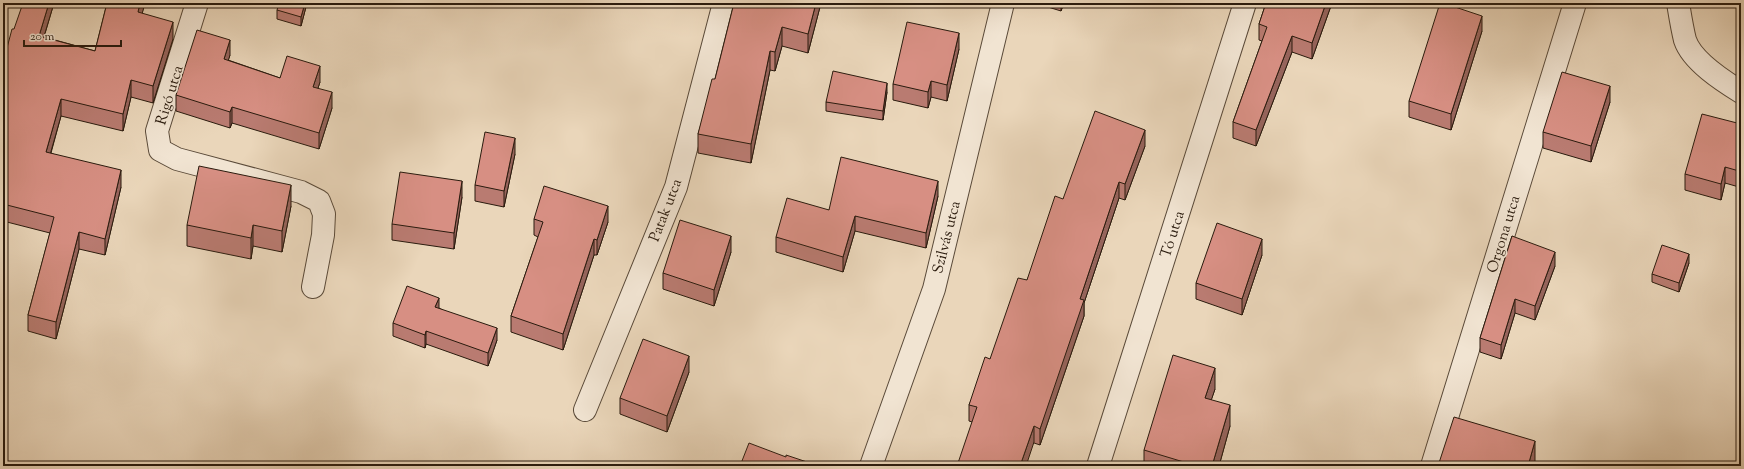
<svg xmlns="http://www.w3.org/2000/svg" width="1744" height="469" viewBox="0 0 1744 469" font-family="'Sorts Mill Goudy',serif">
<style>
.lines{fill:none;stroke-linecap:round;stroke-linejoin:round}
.minor-casing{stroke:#5a4a39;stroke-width:24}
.minor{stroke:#f1e4d2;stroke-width:22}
.wall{fill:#b97b71;stroke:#2a1b0e}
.shaded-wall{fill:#96645c;stroke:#2a1b0e}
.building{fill:#d78f83;stroke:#2a1b0e}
.labels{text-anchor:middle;stroke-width:3.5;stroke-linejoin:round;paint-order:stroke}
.street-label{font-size:15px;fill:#2a1b0e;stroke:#f1e4d2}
</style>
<rect width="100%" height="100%" fill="#ead6ba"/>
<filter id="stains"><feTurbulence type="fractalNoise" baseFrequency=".005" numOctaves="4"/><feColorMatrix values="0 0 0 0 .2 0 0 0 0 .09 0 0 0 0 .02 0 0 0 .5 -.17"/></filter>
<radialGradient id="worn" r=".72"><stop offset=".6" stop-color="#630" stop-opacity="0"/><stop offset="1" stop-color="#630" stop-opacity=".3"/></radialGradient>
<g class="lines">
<g class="minor-casing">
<g id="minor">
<polyline points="197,3 157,131 160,150 177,159 301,192 319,201 324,214 323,235 313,287"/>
<path d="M1678 3C1680 15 1682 28 1685 40 1692 61 1723 81 1741 92"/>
<polyline points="585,410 676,187 724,3"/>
<polyline points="871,466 934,289 1003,3"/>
<polyline points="1098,466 1245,3"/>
<polyline points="1432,466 1575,3"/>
</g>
</g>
<use href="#minor" class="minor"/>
</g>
<g class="wall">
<polygon points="54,3 44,37 95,51 107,3 145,3 142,13 173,39 153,103 131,97 123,131 61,116 51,153 121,187 105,255 79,249 56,339 28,331 28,315 50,233 3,221 3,63 14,29"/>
<polygon points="307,3 301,26 277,19 277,10"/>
<polygon points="734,3 821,3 808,53 782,46 775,71 770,70 751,163 698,153 698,134 715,79"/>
<polygon points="1035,3 1064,3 1061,11"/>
<polygon points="1266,3 1332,3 1312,59 1292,52 1256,146 1233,138 1233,122 1262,41 1259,40 1259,24"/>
<polygon points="1482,31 1451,130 1409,117 1409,101"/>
<polygon points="959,49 947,101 931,97 928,108 893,100 893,84"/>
<polygon points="230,55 228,60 280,78 320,82 318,88 332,108 319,149 232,123 230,128 176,111 176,95"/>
<polygon points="887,92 883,120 826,111 826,102"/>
<polygon points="1610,102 1591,162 1543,148 1543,132"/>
<polygon points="1741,124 1739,187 1725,183 1721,200 1685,190 1685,174"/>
<polygon points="1145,146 1125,200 1119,198 1084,303 1084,316 1040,445 969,421 969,405 1027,280 1063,199"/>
<polygon points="515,154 504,207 475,201 475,185"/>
<polygon points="938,196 926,248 855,231 843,272 776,252 776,237 829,210"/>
<polygon points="462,197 454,249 392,240 392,224"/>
<polygon points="291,206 282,252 253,246 251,259 187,246 187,225"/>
<polygon points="534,219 608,222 597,255 594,255 563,350 511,332 511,316 538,237 534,235"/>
<polygon points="1512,236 1555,266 1535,320 1515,313 1501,359 1480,352 1480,338"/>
<polygon points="731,252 714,306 663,289 663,273"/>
<polygon points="1262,255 1242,315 1196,299 1196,283"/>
<polygon points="1689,263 1679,292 1652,282 1652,274"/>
<polygon points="439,308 497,340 488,366 426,344 425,348 393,336 393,323"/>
<polygon points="689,372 667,432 620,414 620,398"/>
<polygon points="1215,389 1211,400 1230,426 1219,466 1144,466 1144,450"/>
</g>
<g class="shaded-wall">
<polygon points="49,3 54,3 39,53 39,36"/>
<polygon points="140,3 145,3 138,29 138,12"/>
<polygon points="305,3 307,3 301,26 301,17"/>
<polygon points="816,3 821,3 808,53 808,34"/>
<polygon points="1061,3 1064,3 1061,11"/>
<polygon points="1326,3 1332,3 1312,59 1312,43"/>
<polygon points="1482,16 1482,31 1451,130 1451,114"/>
<polygon points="173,22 173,39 153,103 153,86"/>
<polygon points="782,27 782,46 775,71 775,52"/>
<polygon points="959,33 959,49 947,101 947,85"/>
<polygon points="1292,36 1292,52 1256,146 1256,130"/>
<polygon points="230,40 230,55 224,75 224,59"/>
<polygon points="770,51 770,70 751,163 751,144"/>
<polygon points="320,66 320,82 313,103 313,87"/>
<polygon points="131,80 131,97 123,131 123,114"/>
<polygon points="931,81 931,97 928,108 928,92"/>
<polygon points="887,83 887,92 883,120 883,111"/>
<polygon points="1610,86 1610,102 1591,162 1591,146"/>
<polygon points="332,92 332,108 319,149 319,133"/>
<polygon points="61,99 61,116 46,169 46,152"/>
<polygon points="232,107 232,123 230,128 230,112"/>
<polygon points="1145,130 1145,146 1125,200 1125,184"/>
<polygon points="515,138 515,154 504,207 504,191"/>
<polygon points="1741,163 1741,179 1739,187 1739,171"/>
<polygon points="1725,167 1725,183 1721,200 1721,184"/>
<polygon points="121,170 121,187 105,255 105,239"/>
<polygon points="462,181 462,197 454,249 454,233"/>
<polygon points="938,181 938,196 926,248 926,233"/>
<polygon points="1119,182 1119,198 1084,303 1084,316 1040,445 1040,429 1080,299"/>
<polygon points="291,185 291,206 282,252 282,231"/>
<polygon points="608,206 608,222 597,255 597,240"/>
<polygon points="855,216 855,231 843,272 843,257"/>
<polygon points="253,225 253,246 251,259 251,238"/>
<polygon points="79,232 79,249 56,339 56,322"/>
<polygon points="731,236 731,252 714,306 714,290"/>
<polygon points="594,239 594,255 563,350 563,334"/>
<polygon points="1262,239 1262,255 1242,315 1242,299"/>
<polygon points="1555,252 1555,266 1535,320 1535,306"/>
<polygon points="1689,254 1689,263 1679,292 1679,283"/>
<polygon points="439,298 439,311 435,307"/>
<polygon points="1515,299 1515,313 1501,359 1501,345"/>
<polygon points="497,328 497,340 488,366 488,353"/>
<polygon points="426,331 426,344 425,348 425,335"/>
<polygon points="689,356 689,372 667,432 667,416"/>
<polygon points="1215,368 1215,389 1205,419 1205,398"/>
<polygon points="1230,405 1230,426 1219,466 1212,466"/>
<polygon points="1034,426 1034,442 1026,466 1020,466"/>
<polygon points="1535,441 1535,462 1534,466 1528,466"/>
</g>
<g class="building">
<polygon points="23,3 49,3 39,36 95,51 107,3 140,3 138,12 173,22 153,86 131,80 123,114 61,99 46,152 121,170 105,239 79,232 56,322 28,315 54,217 3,204 3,63 12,29 14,29"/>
<polygon points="279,3 305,3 301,17 277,10"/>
<polygon points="734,3 816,3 808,34 782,27 775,52 770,51 751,144 698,134 712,79 715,79"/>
<polygon points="1266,3 1326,3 1312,43 1292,36 1256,130 1233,122 1267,27 1259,24"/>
<polygon points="1440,3 1443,3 1482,16 1451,114 1409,101"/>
<polygon points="907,22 959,33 947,85 931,81 928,92 893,84"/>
<polygon points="197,30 230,40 224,59 280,78 287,56 320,66 313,87 332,92 319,133 232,107 230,112 176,95"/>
<polygon points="833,71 887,83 883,111 826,102"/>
<polygon points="1562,72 1610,86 1591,146 1543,132"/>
<polygon points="1095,111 1145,130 1125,184 1119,182 1080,299 1084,300 1040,429 1034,426 1020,466 957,466 977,407 969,405 985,357 990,359 1018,278 1027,280 1055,196 1063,199"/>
<polygon points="1702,114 1741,124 1741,163 1739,171 1725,167 1721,184 1685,174"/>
<polygon points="485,132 515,138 504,191 475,185"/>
<polygon points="841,157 938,181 926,233 855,216 843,257 776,237 787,198 829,210"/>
<polygon points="199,166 291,185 282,231 253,225 251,238 187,225"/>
<polygon points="400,172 462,181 454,233 392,224"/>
<polygon points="544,186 608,206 597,240 594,239 563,334 511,316 543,222 534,219"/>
<polygon points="680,220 731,236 714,290 663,273"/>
<polygon points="1217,223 1262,239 1242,299 1196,283"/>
<polygon points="1512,236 1555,252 1535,306 1515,299 1501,345 1480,338"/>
<polygon points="1662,245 1689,254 1679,283 1652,274"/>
<polygon points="407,286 439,298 435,307 497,328 488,353 426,331 425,335 393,323"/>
<polygon points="643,339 689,356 667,416 620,398"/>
<polygon points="1173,355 1215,368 1205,398 1230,405 1212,466 1197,466 1144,450"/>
<polygon points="1454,417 1535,441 1528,466 1438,466"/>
<polygon points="749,443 786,457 786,455 819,466 740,466"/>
</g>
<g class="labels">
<g class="street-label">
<text transform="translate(169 95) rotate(-73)" y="5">Rigó utca</text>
<text transform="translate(665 210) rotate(-69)" y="5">Patak utca</text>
<text transform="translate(1172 234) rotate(-72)" y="5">Tó utca</text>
<text transform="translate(1503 234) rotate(-73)" y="5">Orgona utca</text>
<text transform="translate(946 237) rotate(-76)" y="5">Szilvás utca</text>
</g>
</g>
<rect width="1744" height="469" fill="none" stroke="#ead6ba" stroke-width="16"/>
<rect x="4" y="4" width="1736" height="461" fill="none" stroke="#2a1b0e" stroke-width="2"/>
<rect x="8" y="8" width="1728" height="453" fill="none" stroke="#2a1b0e"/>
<path d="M24 40v6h97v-6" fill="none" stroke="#2a1b0e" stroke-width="2"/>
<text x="30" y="40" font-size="12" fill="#2a1b0e" stroke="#f1e4d2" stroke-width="3" paint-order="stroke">20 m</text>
<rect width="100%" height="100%" filter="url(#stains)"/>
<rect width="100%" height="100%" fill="url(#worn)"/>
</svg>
